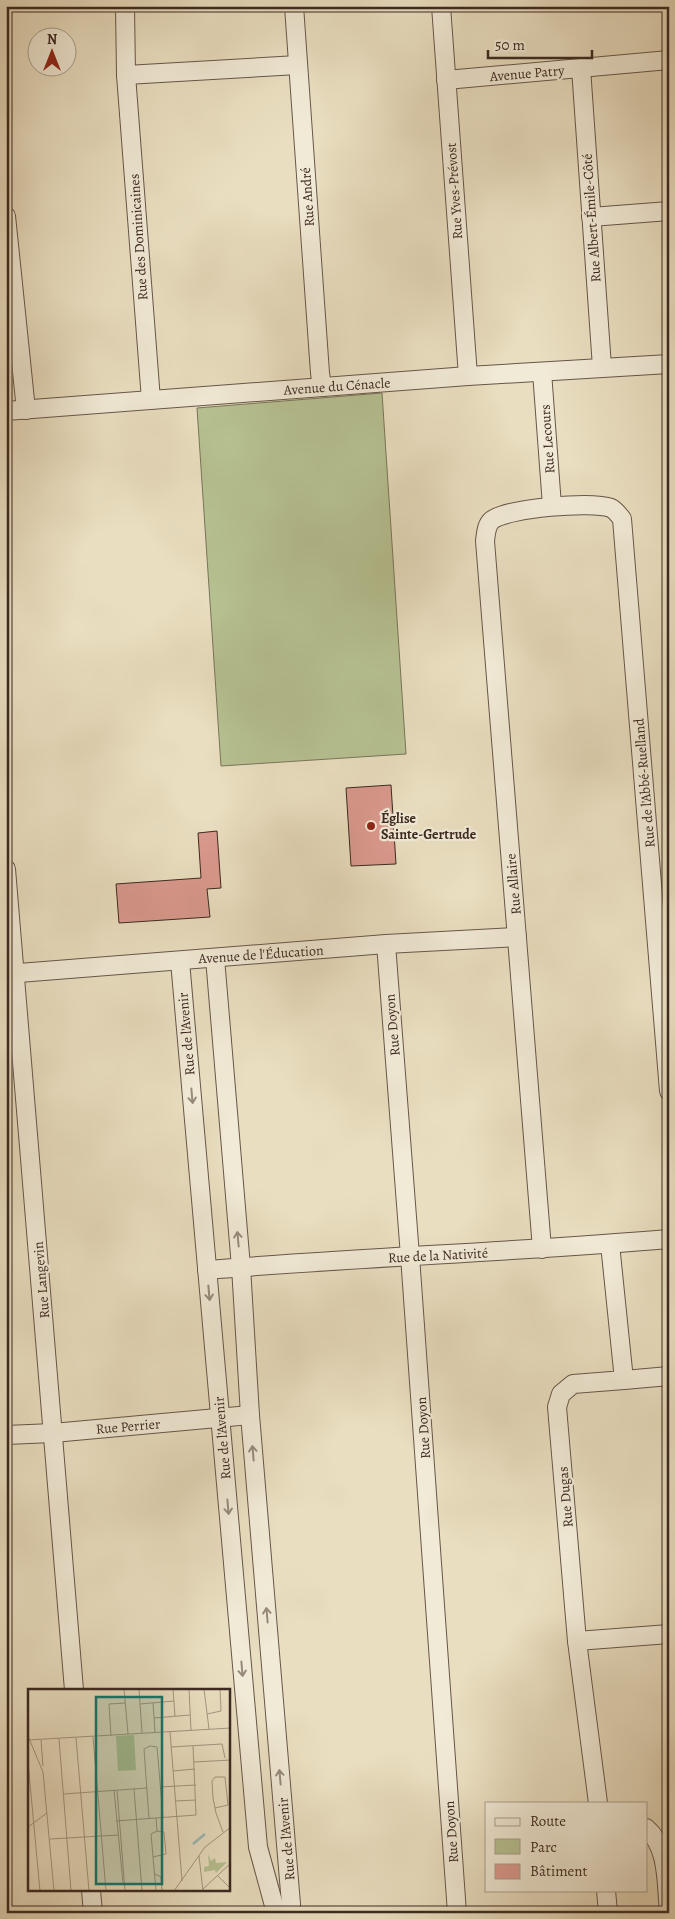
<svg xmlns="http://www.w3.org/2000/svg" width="675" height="1919" viewBox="0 0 675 1919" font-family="Alegreya,serif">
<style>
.green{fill:#b6c192;stroke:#79755a}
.building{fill:#da998e;stroke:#3c2922}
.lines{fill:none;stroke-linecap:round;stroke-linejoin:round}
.minor-casing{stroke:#67564a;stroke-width:20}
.minor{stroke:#f1ead6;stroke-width:18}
.oneway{stroke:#968a7c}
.poi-dot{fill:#8f2418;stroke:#f1ead6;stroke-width:2}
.labels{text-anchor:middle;stroke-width:4.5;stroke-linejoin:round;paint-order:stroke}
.street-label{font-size:14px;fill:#3c2922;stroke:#f1ead6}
.poi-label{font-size:14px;font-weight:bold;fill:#3c2922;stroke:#f1ead6;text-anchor:start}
.inset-river{fill:none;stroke:#9ababb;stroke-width:2.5}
.inset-road{fill:none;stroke:#a49681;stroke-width:1}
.view{fill:#0f766e;fill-opacity:0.15;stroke:#0f766e;stroke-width:2.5}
.inset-edge{fill:none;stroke:#3c2922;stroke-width:2.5}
</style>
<rect width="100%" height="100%" fill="#e9dec0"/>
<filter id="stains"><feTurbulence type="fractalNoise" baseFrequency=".004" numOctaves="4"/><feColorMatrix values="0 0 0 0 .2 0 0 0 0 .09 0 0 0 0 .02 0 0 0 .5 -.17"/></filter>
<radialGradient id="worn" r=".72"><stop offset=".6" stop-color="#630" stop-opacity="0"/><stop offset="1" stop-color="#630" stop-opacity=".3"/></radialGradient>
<polygon class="green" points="382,393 406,754 221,766 197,408"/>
<g class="building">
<polygon points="391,785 396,864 351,866 346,788"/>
<polygon points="217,831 221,888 207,889 210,917 119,923 116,884 201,878 198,833"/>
</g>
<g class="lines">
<g class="minor-casing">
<g id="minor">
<polyline points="125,6 126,75"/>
<polyline points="294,6 320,373 322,387"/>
<polyline points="441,6 468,376"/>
<polyline points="581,68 602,367"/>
<polyline points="446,80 669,60"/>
<polyline points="6,216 26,410"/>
<polyline points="591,217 669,211"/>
<polyline points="542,372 552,506"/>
<polyline points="151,400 126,75 298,65"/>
<polyline points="6,411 468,376 669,364"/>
<polyline points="6,869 74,1690"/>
<polyline points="386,944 410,1256 457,1913"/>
<polyline points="215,958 241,1267 250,1415 291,1904 290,1913"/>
<polyline points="180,961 258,1847 276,1913"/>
<polyline points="6,974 386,944 517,937"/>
<path d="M542 1249 485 541C486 534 486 525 492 520 508 508 592 501 611 508 615 510 619 515 622 519L669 1091"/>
<path d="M207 1270C360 1257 515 1252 669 1239"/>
<polyline points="624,1380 669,1376"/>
<polyline points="6,1435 53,1433 250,1415"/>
<polyline points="577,1641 669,1634"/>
<polyline points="598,1803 577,1641 557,1407 561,1394 573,1384 624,1380 610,1244"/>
<path d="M646 1828C669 1847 666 1884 669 1912"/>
<polyline points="91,1890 93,1913"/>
<polyline points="606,1890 608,1913"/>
</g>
</g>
<use href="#minor" class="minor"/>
</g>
<defs><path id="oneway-shaft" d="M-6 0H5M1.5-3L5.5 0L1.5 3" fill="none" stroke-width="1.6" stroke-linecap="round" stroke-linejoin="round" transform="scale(1.25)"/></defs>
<g class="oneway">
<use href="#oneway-shaft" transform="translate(192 1096) rotate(85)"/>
<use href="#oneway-shaft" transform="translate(238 1239) rotate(-95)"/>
<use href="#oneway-shaft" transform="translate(209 1293) rotate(85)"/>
<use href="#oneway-shaft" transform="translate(253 1453) rotate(-95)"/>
<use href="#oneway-shaft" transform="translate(228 1507) rotate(85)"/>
<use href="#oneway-shaft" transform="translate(267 1615) rotate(-95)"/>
<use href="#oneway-shaft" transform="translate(242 1669) rotate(85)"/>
<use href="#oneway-shaft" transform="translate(280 1777) rotate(-95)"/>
</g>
<circle class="poi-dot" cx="371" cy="826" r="5"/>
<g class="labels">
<g class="street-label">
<text transform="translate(527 73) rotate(-5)" y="5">Avenue Patry</text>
<text transform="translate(454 191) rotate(-94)" y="5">Rue Yves-Prévost</text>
<text transform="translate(307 197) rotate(-94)" y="5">Rue André</text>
<text transform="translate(591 218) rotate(-94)" y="5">Rue Albert-Émile-Côté</text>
<text transform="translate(138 237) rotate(-94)" y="5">Rue des Dominicaines</text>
<text transform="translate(337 386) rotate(-4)" y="5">Avenue du Cénacle</text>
<text transform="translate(547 439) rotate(-94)" y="5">Rue Lecours</text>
<text transform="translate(644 783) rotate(-95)" y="5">Rue de l'Abbé-Ruelland</text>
<text transform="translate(513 884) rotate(-95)" y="5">Rue Allaire</text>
<text transform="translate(261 954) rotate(-4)" y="5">Avenue de l'Éducation</text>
<text transform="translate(392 1025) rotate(-95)" y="5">Rue Doyon</text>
<text transform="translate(186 1034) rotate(-95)" y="5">Rue de l'Avenir</text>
<text transform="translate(438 1255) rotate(-3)" y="5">Rue de la Nativité</text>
<text transform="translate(41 1280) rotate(-95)" y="5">Rue Langevin</text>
<text transform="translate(128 1426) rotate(-5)" y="5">Rue Perrier</text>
<text transform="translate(423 1428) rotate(-94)" y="5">Rue Doyon</text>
<text transform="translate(222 1438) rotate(-95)" y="5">Rue de l'Avenir</text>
<text transform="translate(565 1497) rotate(-95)" y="5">Rue Dugas</text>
<text transform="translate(451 1832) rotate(-94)" y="5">Rue Doyon</text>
<text transform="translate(286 1839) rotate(-95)" y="5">Rue de l'Avenir</text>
</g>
<g class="poi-label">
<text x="381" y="823">Église<tspan x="381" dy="16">Sainte-Gertrude</tspan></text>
</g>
</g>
<g transform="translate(28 1689)">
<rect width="202" height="202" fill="#e9dec0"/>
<path d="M106 46 108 81 90 82 88 47ZM180 165 183 172 187 169 188 174 199 173 188 184 187 181 176 183V178L181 177Z" fill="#b6c192"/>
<path class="inset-river" d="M165 155 177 145"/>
<path class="inset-road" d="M96 0 100 45M111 0 114 44M145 0 147 27M161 0 163 42M176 0 181 40M125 14 127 43M112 15 146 12M179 25 193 22 192 0M126 29 162 26M142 43 154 192M0 47 15 83 26 202M83 47 81 15 97 14M65 48 78 202M48 49 61 202M31 50 43 202M0 51 203 39M13 51 15 77M143 58 194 55 197 69M0 73 12 202M166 73 203 71M145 82 167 80M132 98 168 96M106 100 114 202M86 101 95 194M89 101 97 202M36 105 119 99M147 112 168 111M187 119 200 116 197 88H187L184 92 185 109 188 124 195 143M128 129 129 142 123 145 128 202M121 130 116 60 122 57 129 58 135 128M88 132 168 126 165 57M0 138 19 124M22 150 91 146M171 167 175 202M125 168 138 165 136 143 129 142M127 185 133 188 134 202M190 187 203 200M175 200 203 174M146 202 177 158 203 138"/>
<path class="view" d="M68 8H134V195H68Z"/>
<rect width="202" height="202" class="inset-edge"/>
</g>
<rect width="675" height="1919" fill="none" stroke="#e9dec0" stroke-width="25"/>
<rect x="8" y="8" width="660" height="1904" fill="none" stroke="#3c2922" stroke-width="2.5"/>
<rect x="12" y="12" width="650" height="1894" fill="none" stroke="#3c2922"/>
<rect x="485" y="1802" width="162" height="90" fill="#f1ead6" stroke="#a99d8e"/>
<rect x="495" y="1818" width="25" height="8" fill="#f1ead6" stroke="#a99d8e"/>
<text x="530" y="1826" font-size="15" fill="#3c2922">Route</text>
<rect x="495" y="1839" width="25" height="15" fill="#b6c192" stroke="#a99d8e"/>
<text x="530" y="1852" font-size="15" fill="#3c2922">Parc</text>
<rect x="495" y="1864" width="25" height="15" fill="#da998e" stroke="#a99d8e"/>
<text x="530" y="1876" font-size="15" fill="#3c2922">Bâtiment</text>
<g transform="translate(52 52)"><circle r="24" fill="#f1ead6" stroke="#a99d8e"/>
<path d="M0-4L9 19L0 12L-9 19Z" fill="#8f2418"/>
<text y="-8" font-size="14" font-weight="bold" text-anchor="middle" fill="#3c2922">N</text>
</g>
<path d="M488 50v8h104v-8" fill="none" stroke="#3c2922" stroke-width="2.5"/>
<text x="495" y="50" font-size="15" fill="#3c2922" stroke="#f1ead6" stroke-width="4" paint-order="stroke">50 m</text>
<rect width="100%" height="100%" filter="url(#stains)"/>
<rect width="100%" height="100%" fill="url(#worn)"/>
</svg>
